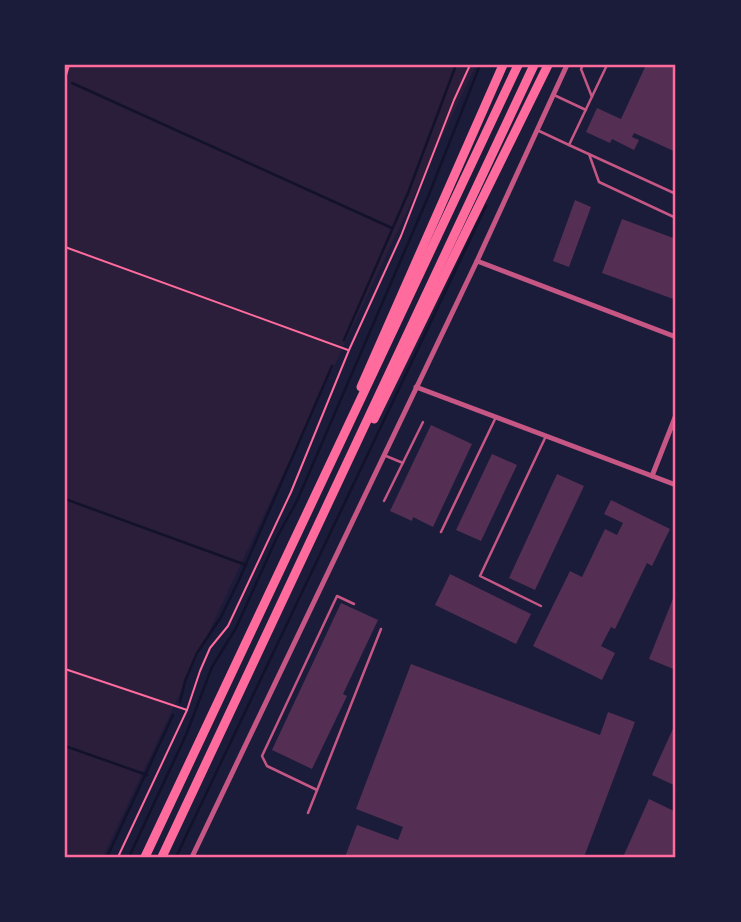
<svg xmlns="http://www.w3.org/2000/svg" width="741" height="922" viewBox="0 0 741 922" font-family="Montserrat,sans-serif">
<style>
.green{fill:#2a1e3b}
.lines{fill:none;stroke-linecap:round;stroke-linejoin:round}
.stream{stroke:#12122b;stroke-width:2.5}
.building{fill:#542f53}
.path{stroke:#ff6b9d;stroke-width:2}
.service{stroke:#c65784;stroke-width:2.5}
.minor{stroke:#c65784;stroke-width:5}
.trunk{stroke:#ff6b9d;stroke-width:9}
.neatline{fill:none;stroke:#ff6b9d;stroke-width:2.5}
</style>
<rect width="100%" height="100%" fill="#1b1b3a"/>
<polygon class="green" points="65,65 476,65 103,857 65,857"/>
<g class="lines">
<g class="stream">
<polyline points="72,83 392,228"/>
<polyline points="344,340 408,193 456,65"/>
<polyline points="65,499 246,565"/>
<polyline points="180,702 185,681 197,653 221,617 239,580 332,366"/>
<polyline points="65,746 147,775"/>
<polyline points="107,857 173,715"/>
<polyline points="129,857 186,735 212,667 236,628 277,537 297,501 428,197 480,65"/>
<polyline points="176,857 486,206"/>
</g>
</g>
<g class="building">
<polygon points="646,65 676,65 676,152 634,133 632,137 639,140 634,150 612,139 610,143 586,132 597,108 621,119"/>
<polygon points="575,200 591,207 569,267 553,261"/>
<polygon points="622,219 676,239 676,300 602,273"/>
<polygon points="431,425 472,444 433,527 413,517 412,521 390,511"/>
<polygon points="492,454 517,465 481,541 456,530"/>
<polygon points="557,474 584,486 535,590 509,578"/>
<polygon points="611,500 670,529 652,566 647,563 615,629 611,627 601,646 615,653 602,680 533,646 570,571 582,577 605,529 617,535 623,523 604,514"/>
<polygon points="450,574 531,614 516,644 435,605"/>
<polygon points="676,591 676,670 649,659"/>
<polygon points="341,603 378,620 343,694 347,696 312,769 272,750"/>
<polygon points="411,664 600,735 608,712 635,722 584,857 345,857 357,825 398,840 403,827 356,809"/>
<polygon points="676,722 676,786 652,775"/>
<polygon points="649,799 676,812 676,857 623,857"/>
</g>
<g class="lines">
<g class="path">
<polyline points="65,79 69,65"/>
<polyline points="65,247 348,350"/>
<polyline points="65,669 187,710"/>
<polyline points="118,857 187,710 200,671 210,648 228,626 291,492 349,350 401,236 454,100 470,65"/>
</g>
<g class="service">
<polyline points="583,65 581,69 592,97"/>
<polyline points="607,65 569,145 676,194"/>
<polyline points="554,95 586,110"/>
<polyline points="537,130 569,145"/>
<polyline points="589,154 599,182 676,218"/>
<polyline points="386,456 403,463"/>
<polyline points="384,501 423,422"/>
<polyline points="441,532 496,417"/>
<polyline points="541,606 480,576 546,436"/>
<polyline points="317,790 267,766 262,756 337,596 354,604"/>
<polyline points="308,813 381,629"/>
</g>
<g class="minor">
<polyline points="477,261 676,337"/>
<polyline points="416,387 676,485"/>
<polyline points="652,476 676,415"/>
<polyline points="192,857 477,261 567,65"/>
</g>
<g class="trunk">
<polyline points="361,387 503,65"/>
<polyline points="374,419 548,65"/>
<polyline points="145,857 518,65"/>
<polyline points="162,857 534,65"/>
</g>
</g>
<rect width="741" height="922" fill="none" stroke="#1b1b3a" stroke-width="133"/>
<rect x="66" y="66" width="608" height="790" class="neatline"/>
</svg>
